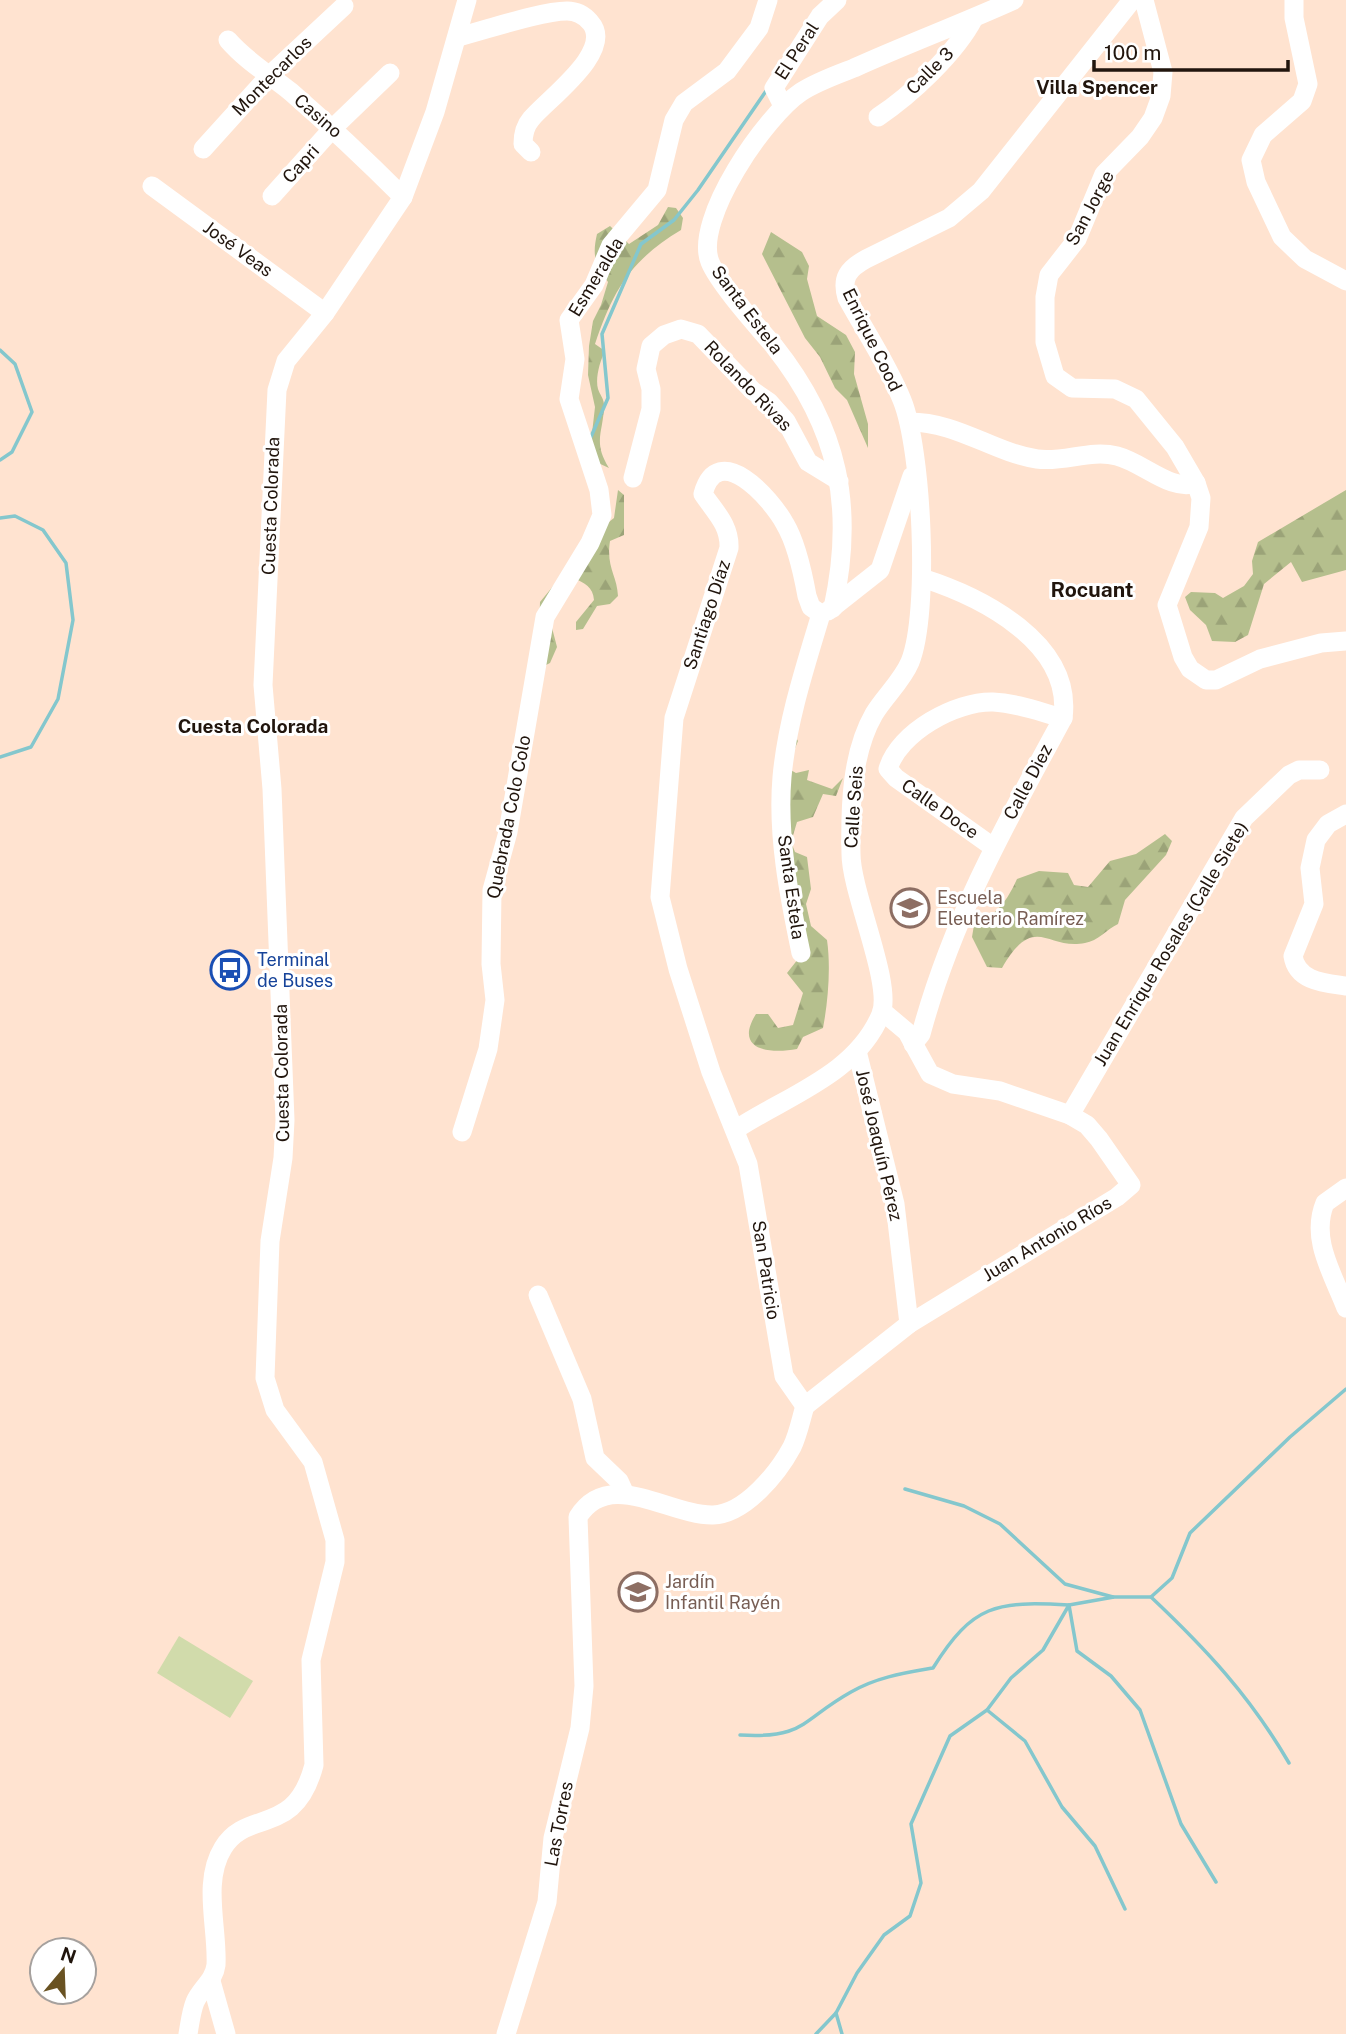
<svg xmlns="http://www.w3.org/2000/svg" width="1346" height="2034" viewBox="0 0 1346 2034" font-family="'Public Sans',sans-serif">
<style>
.green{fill:#d1dbab}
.forest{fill:url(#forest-firs)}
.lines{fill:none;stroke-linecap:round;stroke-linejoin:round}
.stream{stroke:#84c7cd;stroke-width:3.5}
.minor{stroke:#fff;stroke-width:19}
.labels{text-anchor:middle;stroke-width:6;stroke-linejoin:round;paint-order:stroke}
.street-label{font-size:18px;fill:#21150d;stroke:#fff}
.education-label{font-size:18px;fill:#785e54;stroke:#fff;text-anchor:start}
.transit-label{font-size:18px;fill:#164399;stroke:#fff;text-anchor:start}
.neighbourhood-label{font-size:19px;font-weight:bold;fill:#21150d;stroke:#fff}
.quarter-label{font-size:21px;font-weight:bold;fill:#21150d;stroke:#fff}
</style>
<defs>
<pattern id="forest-firs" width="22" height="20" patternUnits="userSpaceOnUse" patternTransform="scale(1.75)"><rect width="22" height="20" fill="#b5bf8d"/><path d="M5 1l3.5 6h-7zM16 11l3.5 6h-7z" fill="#9ba378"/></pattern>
</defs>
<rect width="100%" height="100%" fill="#ffe3d0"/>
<polygon class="green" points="179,1636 253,1681 230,1718 157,1673"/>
<g class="forest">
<path d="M668 207 676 208 683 218 681 230C631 260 613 290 595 344L605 351C600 361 595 378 598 389 600 395 603 397 604 404 604 432 592 441 609 468L596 462 591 442 595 407 588 375 589 346 593 321 601 305 608 282C595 264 592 256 597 234L610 226 629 244 658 225Z"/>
<polygon points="771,232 802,252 809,266 807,279 817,316 846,335 855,352 854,374 868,424 868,448 847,400 835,388 820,357 805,338 762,254"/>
<path d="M618 490 624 495V535L610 541C606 568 617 575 618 596L610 604 597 606 583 629 576 630V622L594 600C593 587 585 583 573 578L551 624 557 647 550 663 538 669 540 602 600 529 614 518Z"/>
<polygon points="1346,490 1346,570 1302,582 1291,562 1264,584 1248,635 1235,642 1212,641 1206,625 1190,610 1185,597 1191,592 1215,593 1223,598 1244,586 1253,574 1252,561 1258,542"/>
<path d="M791 729 798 741 787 768 796 773 809 770 807 780 832 789 843 778 836 796 823 794 813 817 797 822 791 842 795 852 807 857 811 889 806 904 811 926 827 940C831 967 828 1002 823 1028L803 1037 797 1049C771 1054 733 1051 756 1014H768L778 1028 793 1025 803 993 787 973 802 954 777 843Z"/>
<path d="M1165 834 1172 841 1166 855 1125 900 1118 924C1107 929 1098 941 1085 943 1047 951 1035 911 1002 968L987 967 972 937 974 925C997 915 1007 901 1017 879L1039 871 1068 873 1074 885 1088 887 1110 861 1136 854Z"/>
</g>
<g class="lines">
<g class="stream">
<polyline points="0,350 15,364 32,412 12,452 0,460"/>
<polyline points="590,439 608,398 602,334 641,244 674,220 698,190 766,91"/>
<polyline points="0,518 15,516 43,530 66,563 73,620 58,699 31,747 0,757"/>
<polyline points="905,1489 964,1506 1000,1524 1065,1584 1113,1597"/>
<path d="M1151 1597C1206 1649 1250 1696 1289 1763"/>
<polyline points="987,1710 1025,1741 1062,1807 1095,1846 1125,1909"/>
<path d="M740 1735C805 1739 801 1720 851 1692 877 1677 904 1673 933 1668 973 1604 996 1601 1069 1605L1077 1651 1111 1676 1140 1710 1181 1824 1216 1882"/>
<polyline points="836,2013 842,2034"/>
<polyline points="816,2034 836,2013 857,1973 884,1935 910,1916 921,1883 911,1824 950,1736 987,1710 1011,1678 1043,1650 1069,1605 1114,1597 1151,1597 1172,1578 1190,1533 1290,1437 1346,1389"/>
</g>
<g class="minor">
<polyline points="1144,0 1163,72 1161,96 1153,118 1140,137 1104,174 1077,239 1049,275 1045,297 1045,342 1055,376 1072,388 1115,389 1136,399 1175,447 1196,483 1201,498 1199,527 1167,605 1183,657 1190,669 1206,680 1216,680 1260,659 1321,643 1346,641"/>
<polyline points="1294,0 1294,18 1308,84 1302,101 1263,135 1251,160 1256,182 1282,237 1305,259 1346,281"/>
<path d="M458 37C486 30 541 11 567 11 576 11 584 15 590 22 616 51 546 100 531 119 525 126 523 135 523 144L531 152"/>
<path d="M228 40C246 61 270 75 291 92 330 126 367 161 403 197"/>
<polyline points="783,106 774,88 820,16 837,0"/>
<path d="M878 117C911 95 956 53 974 18"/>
<polyline points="203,149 270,75 344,6"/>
<polyline points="152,186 325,313"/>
<polyline points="272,196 333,128 390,73"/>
<path d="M909 422C958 422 992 452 1037 459 1064 463 1090 449 1117 456 1144 463 1171 492 1196 483"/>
<polyline points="633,478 651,409 651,389 646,369 651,346 664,335 681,329 698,334 753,391 769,402 786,421 808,462 839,481"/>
<path d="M833 608C855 507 839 428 774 346 758 327 719 284 710 262 693 220 766 115 801 92 816 82 836 75 854 68 907 44 961 24 1014 0"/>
<polyline points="828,611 880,570 912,476"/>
<path d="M1346 814 1328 824 1316 840 1310 868 1314 904 1293 956C1297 982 1326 983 1346 986"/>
<path d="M993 847 896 778 888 769C899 732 956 701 993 702 1017 703 1040 712 1063 718"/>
<path d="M801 953C789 896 777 835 782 777 787 722 805 667 821 614"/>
<path d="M913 1044 921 1034C952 919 1006 823 1063 718 1073 643 982 597 922 578"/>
<polyline points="857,1051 895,1204 909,1324"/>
<polyline points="1070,1115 1244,818 1289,775 1299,770 1320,770"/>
<path d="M735 1130C786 1096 856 1075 881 1014 893 984 851 892 851 854 850 808 851 754 874 714 885 696 902 681 910 662 930 613 922 449 902 400 888 365 865 331 847 298 841 278 848 269 866 259L949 218 981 191 1132 0"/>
<polyline points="462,1132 488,1049 495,1000 491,964 492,890 508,832 545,617 590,543 602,515 599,490 569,399 575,359 569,320 594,285 611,245 657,190 674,120 684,103 727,71 759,28 768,0"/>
<path d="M1346 1188 1325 1203C1310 1239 1333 1274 1346 1308"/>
<polyline points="538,1295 582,1399 595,1458 619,1481 625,1494"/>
<path d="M805 1406 784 1376 748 1164 711 1072 678 969 660 897 674 718 729 548C730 525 715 512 703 494 718 439 771 498 785 524 797 544 803 574 807 596L811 607 821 614"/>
<polyline points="805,1406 909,1324 1117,1197 1131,1185 1099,1139 1087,1125 1070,1115 1000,1091 953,1084 930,1074 907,1032 882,1011"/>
<polyline points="211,1981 226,2034"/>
<path d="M188 2034C190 2023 191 2012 195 2002 201 1988 214 1981 216 1965 218 1928 202 1882 223 1848 247 1808 295 1838 314 1765L311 1660 335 1562V1540L313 1462 275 1410 265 1378 270 1241 283 1158 285 1120 272 789 263 685 277 390 286 361 325 313 403 197 435 112 467 0"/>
<path d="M506 2034 547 1902 553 1838 580 1728 584 1686 578 1517C609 1467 670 1516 713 1515 745 1514 778 1473 792 1447 798 1435 801 1419 805 1406"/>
</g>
</g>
<defs>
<g id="school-ring" transform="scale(2.0125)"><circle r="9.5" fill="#fff" stroke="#8d6e63" stroke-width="1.5"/><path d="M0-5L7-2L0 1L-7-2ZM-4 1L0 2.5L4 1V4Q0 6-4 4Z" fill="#8d6e63"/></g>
<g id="bus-ring" transform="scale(2.0125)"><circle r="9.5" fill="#fff" stroke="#1a4fb4" stroke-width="1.5"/><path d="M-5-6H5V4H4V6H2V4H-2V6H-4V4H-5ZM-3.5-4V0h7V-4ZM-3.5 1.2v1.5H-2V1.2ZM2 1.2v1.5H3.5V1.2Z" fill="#1a4fb4"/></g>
</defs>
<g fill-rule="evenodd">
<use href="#school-ring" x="910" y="908"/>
<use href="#bus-ring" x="230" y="970"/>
<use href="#school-ring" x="638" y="1592"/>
</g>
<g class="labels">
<g class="street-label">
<text transform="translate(797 51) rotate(-57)" y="6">El Peral</text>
<text transform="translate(930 71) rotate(-45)" y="6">Calle 3</text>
<text transform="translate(272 76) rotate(-45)" y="6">Montecarlos</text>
<text transform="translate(318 116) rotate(41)" y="6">Casino</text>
<text transform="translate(301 164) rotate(-48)" y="6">Capri</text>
<text transform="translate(1090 208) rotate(-62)" y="6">San Jorge</text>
<text transform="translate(238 249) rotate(36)" y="6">José Veas</text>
<text transform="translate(596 277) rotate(-59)" y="6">Esmeralda</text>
<text transform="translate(747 310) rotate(53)" y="6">Santa Estela</text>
<text transform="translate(872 340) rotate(64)" y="6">Enrique Cood</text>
<text transform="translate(748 386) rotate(46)" y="6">Rolando Rivas</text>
<text transform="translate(271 506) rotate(-88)" y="6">Cuesta Colorada</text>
<text transform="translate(707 615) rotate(-72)" y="6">Santiago Díaz</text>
<text transform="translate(1028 782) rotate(-62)" y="6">Calle Diez</text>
<text transform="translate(854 807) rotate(-86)" y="6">Calle Seis</text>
<text transform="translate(940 809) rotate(35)" y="6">Calle Doce</text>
<text transform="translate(509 817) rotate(-79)" y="6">Quebrada Colo Colo</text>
<text transform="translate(791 887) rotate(82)" y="6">Santa Estela</text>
<text transform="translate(1171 944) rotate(-59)" y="6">Juan Enrique Rosales (Calle Siete)</text>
<text transform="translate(282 1073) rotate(-91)" y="6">Cuesta Colorada</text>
<text transform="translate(879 1145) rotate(77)" y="6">José Joaquín Pérez</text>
<text transform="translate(1047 1239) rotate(-31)" y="6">Juan Antonio Ríos</text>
<text transform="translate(766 1270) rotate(81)" y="6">San Patricio</text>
<text transform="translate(559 1824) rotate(-79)" y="6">Las Torres</text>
</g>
<g class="education-label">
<text x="937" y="904">Escuela<tspan x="937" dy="21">Eleuterio Ramírez</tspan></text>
<text x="665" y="1588">Jardín<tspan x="665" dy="21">Infantil Rayén</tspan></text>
</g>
<g class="transit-label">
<text x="257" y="966">Terminal<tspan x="257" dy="21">de Buses</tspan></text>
</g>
<g class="neighbourhood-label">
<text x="1097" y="94">Villa Spencer</text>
<text x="253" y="733">Cuesta Colorada</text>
</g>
<g class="quarter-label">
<text x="1092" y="597">Rocuant</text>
</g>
</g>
<g transform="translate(63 1971) rotate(19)"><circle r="33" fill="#ffffff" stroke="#a6a19e" stroke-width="2"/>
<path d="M0-5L12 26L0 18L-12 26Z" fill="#695222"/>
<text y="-10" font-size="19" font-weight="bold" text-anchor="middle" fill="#21150d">N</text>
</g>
<path d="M1094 60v10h194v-10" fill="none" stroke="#21150d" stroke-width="3.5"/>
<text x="1104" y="60" font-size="21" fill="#21150d" stroke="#ffffff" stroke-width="5" paint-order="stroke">100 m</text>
</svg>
